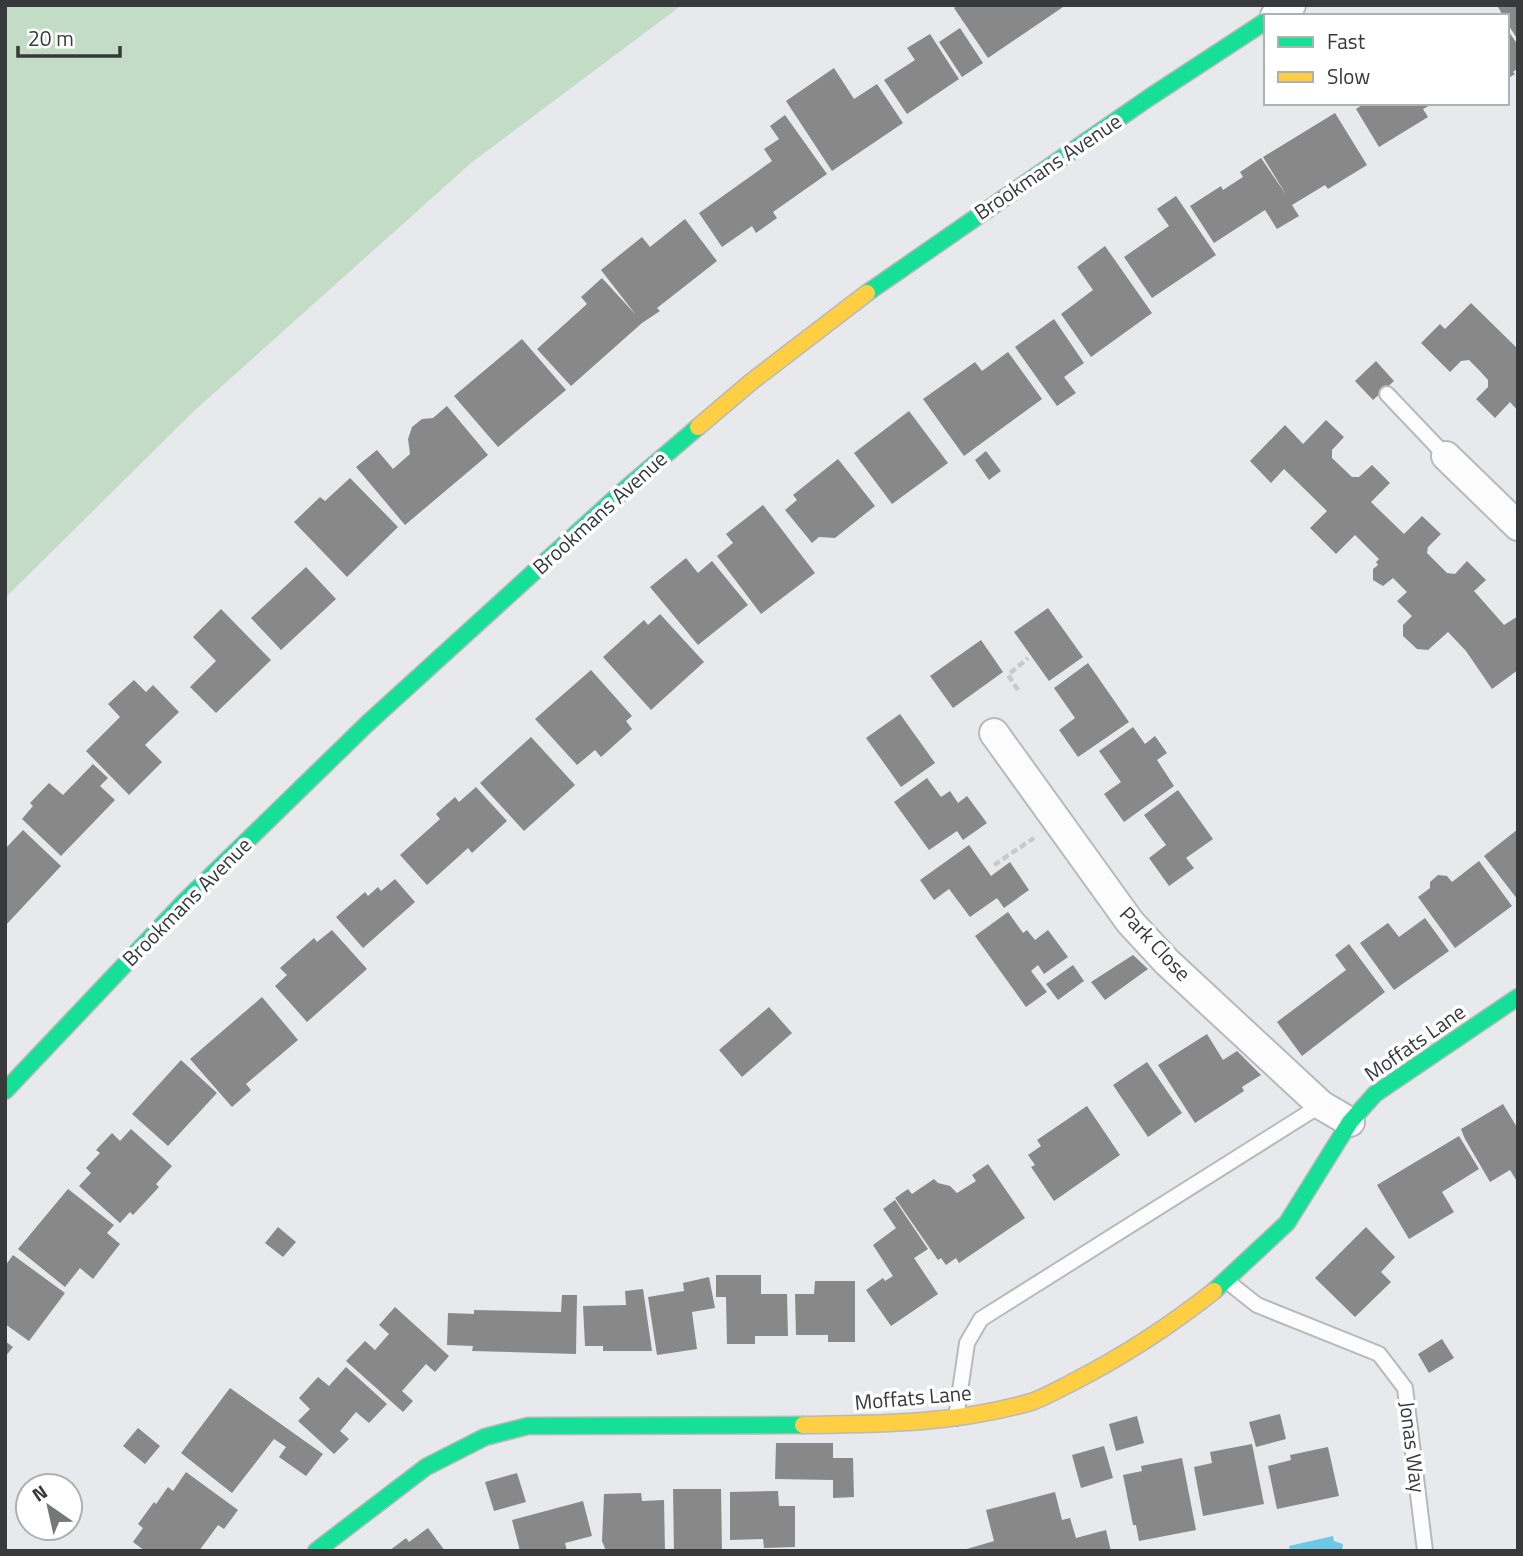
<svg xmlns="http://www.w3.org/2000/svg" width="1523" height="1556" viewBox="0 0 1523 1556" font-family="'Titillium Web',sans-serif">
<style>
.green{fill:#c2dcc6}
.water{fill:#6cc8e4}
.building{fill:#888889}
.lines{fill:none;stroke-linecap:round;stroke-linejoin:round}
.lane-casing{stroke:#b8b9bb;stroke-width:18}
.street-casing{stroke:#b8b9bb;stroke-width:32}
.fast-casing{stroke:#b8b9bb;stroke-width:19}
.slow-casing{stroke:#b8b9bb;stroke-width:19}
.path{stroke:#c8c9cb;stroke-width:4.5;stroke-dasharray:7 3.5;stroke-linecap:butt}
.lane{stroke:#fcfcfc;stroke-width:14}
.street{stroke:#fcfcfc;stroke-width:28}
.fast{stroke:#16e098;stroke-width:16}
.slow{stroke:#ffcf43;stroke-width:16}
.labels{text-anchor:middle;stroke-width:7;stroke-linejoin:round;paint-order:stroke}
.street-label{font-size:21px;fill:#38393b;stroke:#fff}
</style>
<rect width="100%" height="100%" fill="#e8e9ec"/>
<polygon class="green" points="5,5 682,5 471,163 194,411 5,598"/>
<polygon class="water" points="1333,1536 1334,1541 1343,1544 1342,1551 1290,1551 1289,1546"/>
<g class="building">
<polygon points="958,5 1066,5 988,58 954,8"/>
<polygon points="1497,5 1518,5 1518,40 1507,23 1507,16 1503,16"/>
<polygon points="960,28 983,63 962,77 939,42"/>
<polygon points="1507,29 1518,45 1518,68 1513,72 1515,74 1507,79"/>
<polygon points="930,34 959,79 907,114 884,80 915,60 907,48"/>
<polygon points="834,68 854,99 877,84 903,123 832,171 786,101"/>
<polygon points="1365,103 1434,103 1423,109 1428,117 1379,147 1356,109"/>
<polygon points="1335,113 1367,165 1328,189 1325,185 1292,205 1299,216 1277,229 1265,210 1214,243 1190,206 1221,186 1223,190 1243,177 1240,172 1261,158 1287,196 1263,157"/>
<polygon points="785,115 827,174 773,212 777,218 756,233 752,226 722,247 699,213 772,161 764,149 779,139 770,126"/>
<polygon points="1176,196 1216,255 1152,298 1124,257 1169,226 1157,209"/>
<polygon points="685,219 717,261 657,308 660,311 642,323 571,386 537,349 587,304 581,297 602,278 636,315 601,270 642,237 650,247"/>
<polygon points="1105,246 1152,313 1091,357 1061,314 1093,290 1077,267"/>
<polygon points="1471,303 1518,349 1518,411 1510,402 1495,418 1476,399 1488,387 1488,380 1479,370 1469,360 1461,361 1450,372 1421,343 1440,324 1445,329"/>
<polygon points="1054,319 1084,363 1064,377 1076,393 1057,406 1015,347"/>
<polygon points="522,339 566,390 498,447 454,396"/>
<polygon points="1008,352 1042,399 964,456 923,399 975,362 982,371"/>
<polygon points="1376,361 1394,381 1373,400 1355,381"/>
<polygon points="447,406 488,455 405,525 356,467 377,450 393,469 410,454 408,439 412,427 422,419 433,418"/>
<polygon points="909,411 948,463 892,504 854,453"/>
<polygon points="1326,420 1344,437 1332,450 1332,458 1352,477 1359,477 1372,465 1390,483 1371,502 1404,534 1422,516 1441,534 1428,547 1427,553 1447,573 1455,574 1467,561 1486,580 1474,591 1504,625 1518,616 1518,670 1492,689 1466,651 1448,632 1428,650 1417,649 1403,636 1403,625 1412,616 1397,601 1407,592 1393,578 1383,586 1373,580 1373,569 1378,565 1376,562 1379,559 1355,535 1336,554 1310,528 1327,511 1284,469 1271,483 1250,461 1285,425 1303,444"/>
<polygon points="986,451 1001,471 989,480 975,460"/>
<polygon points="838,459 875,506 835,538 819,537 812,543 785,510 797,500 793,495"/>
<polygon points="350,478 398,527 347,577 294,522 320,497 325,501"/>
<polygon points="763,505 815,573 761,614 717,556 733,543 726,534"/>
<polygon points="686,558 698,573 712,561 748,605 698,645 650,587"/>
<polygon points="306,567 336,599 281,650 251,618"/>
<polygon points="1048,608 1083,657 1049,681 1014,632"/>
<polygon points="221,609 271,660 216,713 190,687 216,661 193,637"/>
<polygon points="660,614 704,662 651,710 603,657 644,620 648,625"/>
<polygon points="981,640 1003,672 953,708 930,676"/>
<polygon points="1088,663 1129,722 1078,757 1059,730 1075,718 1054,688"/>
<polygon points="591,670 632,716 626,721 632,729 601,757 595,750 577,765 535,719"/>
<polygon points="134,680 146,692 153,685 179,712 145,745 162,762 129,795 86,751 120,717 108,704"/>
<polygon points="900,714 935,763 901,787 866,738"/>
<polygon points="1133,727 1145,744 1155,736 1167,753 1157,760 1174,786 1124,822 1104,794 1121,782 1099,751"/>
<polygon points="531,737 575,785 524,831 480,783"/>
<polygon points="93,764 108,778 100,786 115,800 61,856 22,819 33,806 30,803 49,783 63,795"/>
<polygon points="927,778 941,797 950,791 958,803 967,796 987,823 963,840 957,831 929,850 894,802"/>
<polygon points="476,787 507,821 472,853 468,848 427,885 400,855 440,819 436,814 455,797 459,802"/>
<polygon points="1178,790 1213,839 1186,858 1194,868 1169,886 1149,858 1166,845 1144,815"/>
<polygon points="1518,829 1518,900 1484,856"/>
<polygon points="23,830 61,866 5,926 5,849"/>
<polygon points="969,845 991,876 1010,862 1029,890 1004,908 997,898 970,917 949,889 934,900 920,880"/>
<polygon points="1479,861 1512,906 1455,948 1418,897 1430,888 1430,882 1438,875 1447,876 1452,882"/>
<polygon points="395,879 415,902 363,948 336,917 365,892 368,896 378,887 381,891"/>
<polygon points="1008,912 1023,933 1027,930 1035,940 1048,930 1068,957 1044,974 1038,965 1031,971 1047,992 1026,1007 975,936"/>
<polygon points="1425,918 1449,951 1394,990 1360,943 1388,923 1399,937"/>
<polygon points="332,930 367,969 307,1022 275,986 287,975 280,968 314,938 317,942"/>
<polygon points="1349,944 1385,992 1302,1056 1277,1022 1346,970 1335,955"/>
<polygon points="1133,955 1148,969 1105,1000 1091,982"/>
<polygon points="1073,965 1084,981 1058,1000 1046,984"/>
<polygon points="262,997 298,1040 246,1084 251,1090 232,1107 190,1059"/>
<polygon points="769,1007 792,1033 742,1077 719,1050"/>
<polygon points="1207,1034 1223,1060 1237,1051 1261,1075 1242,1087 1244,1091 1195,1123 1158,1065"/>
<polygon points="181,1060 217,1093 168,1146 132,1114"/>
<polygon points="1147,1062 1182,1113 1148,1137 1113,1085"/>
<polygon points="1503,1104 1518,1129 1518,1183 1510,1170 1490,1182 1465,1139 1461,1129"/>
<polygon points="1087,1106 1120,1155 1054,1201 1031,1167 1035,1165 1028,1155 1041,1146 1037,1140"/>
<polygon points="131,1129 172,1166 156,1184 159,1187 133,1215 130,1212 120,1223 79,1186 91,1173 86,1168 100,1153 96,1150 112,1133 120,1141"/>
<polygon points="1459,1136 1479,1169 1442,1192 1454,1212 1409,1239 1377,1185"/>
<polygon points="988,1164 1025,1218 959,1263 956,1258 946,1265 941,1258 938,1260 895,1198 908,1189 912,1194 934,1179 938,1183 950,1186 957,1193 976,1181 972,1175"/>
<polygon points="68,1189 114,1225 107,1233 120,1244 93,1279 80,1268 65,1287 18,1249"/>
<polygon points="895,1200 928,1249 914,1258 938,1294 891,1326 866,1290 883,1278 885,1281 893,1276 873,1245 896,1228 883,1209"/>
<polygon points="278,1227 296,1242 283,1257 265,1243"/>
<polygon points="1366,1227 1395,1257 1381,1272 1391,1282 1355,1317 1315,1278"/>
<polygon points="13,1255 65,1293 29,1341 5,1324 5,1266"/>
<polygon points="716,1275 761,1275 761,1294 787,1294 788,1336 755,1336 755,1344 727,1344 726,1297 716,1297"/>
<polygon points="709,1277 715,1308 692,1312 697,1349 657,1355 648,1297 684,1291 683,1283"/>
<polygon points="815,1281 855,1281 855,1342 828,1342 828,1335 796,1335 795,1294 814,1294"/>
<polygon points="643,1289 652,1351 603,1351 603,1346 585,1346 583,1306 626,1305 625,1291"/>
<polygon points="562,1295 577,1295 576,1354 472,1351 473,1346 447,1345 448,1313 474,1314 474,1310 561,1312"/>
<polygon points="395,1307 449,1356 435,1372 426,1364 402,1391 413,1401 403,1412 346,1361 365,1341 375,1350 389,1334 379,1325"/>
<polygon points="1442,1339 1454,1358 1429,1373 1418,1354"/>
<polygon points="5,1341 13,1347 5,1357"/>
<polygon points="346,1367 387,1404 369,1423 356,1412 340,1431 349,1439 334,1454 298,1421 310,1409 299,1398 318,1377 329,1386"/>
<polygon points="230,1388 323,1454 306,1476 279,1457 286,1447 274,1439 232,1493 181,1453"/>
<polygon points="1280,1414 1286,1439 1256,1447 1249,1422"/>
<polygon points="1137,1416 1144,1443 1116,1451 1109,1424"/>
<polygon points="138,1428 160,1446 145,1464 123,1446"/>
<polygon points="776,1443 833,1443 833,1458 853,1458 854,1497 833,1498 833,1480 775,1479"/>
<polygon points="1252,1444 1264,1504 1203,1516 1194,1467 1212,1463 1210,1452"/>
<polygon points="1104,1446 1113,1478 1081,1488 1072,1455"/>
<polygon points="1328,1447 1339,1496 1277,1509 1268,1466 1291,1460 1290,1455"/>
<polygon points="1182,1458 1196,1530 1139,1541 1136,1525 1133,1525 1123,1475 1142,1471 1141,1466"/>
<polygon points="186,1472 238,1510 224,1529 218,1525 199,1551 145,1551 133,1542 143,1528 138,1524 154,1502 156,1504 168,1487 173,1491"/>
<polygon points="517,1473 526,1502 494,1511 485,1482"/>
<polygon points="673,1489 721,1489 722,1551 674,1551"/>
<polygon points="778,1491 779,1506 795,1506 795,1547 764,1548 763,1539 730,1540 730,1492"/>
<polygon points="1055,1492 1062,1520 1070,1518 1076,1538 1106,1530 1111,1551 960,1551 994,1541 986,1510"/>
<polygon points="641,1493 642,1501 664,1500 665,1551 606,1551 602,1541 604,1494"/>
<polygon points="583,1501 592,1536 565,1543 567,1551 520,1551 512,1520"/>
<polygon points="428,1528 445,1551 389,1551 406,1538 409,1542"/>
</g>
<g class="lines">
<g class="lane-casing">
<g id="lane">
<polyline points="1387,394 1446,456"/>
<polyline points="1228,1282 1257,1305 1379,1354 1405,1388 1425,1551"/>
<polyline points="956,1418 967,1343 981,1319 1321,1105"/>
</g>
</g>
<g class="street-casing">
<g id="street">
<polyline points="1275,16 1291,5"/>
<polyline points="1446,456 1518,526"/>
<polyline points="994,733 1130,922 1167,962 1321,1105 1350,1122"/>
</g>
</g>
<g class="fast-casing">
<g id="fast">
<polyline points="867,293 1150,97 1266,21"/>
<polyline points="5,1091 185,901 368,723 623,491 698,427"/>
<polyline points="1214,1291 1287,1223 1350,1122 1375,1094 1518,997"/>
<polyline points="316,1551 426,1467 485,1437 528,1426 803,1425"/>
</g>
</g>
<g class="slow-casing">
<g id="slow">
<polyline points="698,427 751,382 867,293"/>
<path d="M803 1425C883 1424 953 1424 1031 1402 1046 1397 1061 1388 1075 1381 1125 1355 1170 1326 1214 1291"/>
</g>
</g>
<g class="path">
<polyline points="1018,690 1008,675 1028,658"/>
<polyline points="994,865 1034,838"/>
</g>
<use href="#lane" class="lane"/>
<use href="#street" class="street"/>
<use href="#fast" class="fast"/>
<use href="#slow" class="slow"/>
</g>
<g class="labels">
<g class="street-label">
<text transform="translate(1048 167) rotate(-34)" y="7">Brookmans Avenue</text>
<text transform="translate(600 513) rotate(-42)" y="7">Brookmans Avenue</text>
<text transform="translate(187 902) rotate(-45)" y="7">Brookmans Avenue</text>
<text transform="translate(1155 944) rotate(47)" y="7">Park Close</text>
<text transform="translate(1415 1043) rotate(-35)" y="7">Moffats Lane</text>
<text transform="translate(913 1398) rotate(-5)" y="7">Moffats Lane</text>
<text transform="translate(1412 1447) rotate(83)" y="7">Jonas Way</text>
</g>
</g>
<rect width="1523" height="1556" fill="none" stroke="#38393b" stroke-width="14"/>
<rect x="1264" y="14" width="245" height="91" fill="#ffffff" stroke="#afb0b1" stroke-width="2"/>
<rect x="1278" y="37" width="35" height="10" fill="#16e098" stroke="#afb0b1" stroke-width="2"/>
<text x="1327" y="49" font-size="21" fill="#38393b">Fast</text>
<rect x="1278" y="72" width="35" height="10" fill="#ffcf43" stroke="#afb0b1" stroke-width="2"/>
<text x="1327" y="84" font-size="21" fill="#38393b">Slow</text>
<g transform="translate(49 1507) rotate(326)"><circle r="33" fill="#ffffff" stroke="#afb0b1" stroke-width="2"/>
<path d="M0-5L12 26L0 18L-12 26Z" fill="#767779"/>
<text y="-10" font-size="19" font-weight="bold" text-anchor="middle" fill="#38393b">N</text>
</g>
<path d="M18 46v10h102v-10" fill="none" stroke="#38393b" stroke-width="3.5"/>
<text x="28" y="46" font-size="21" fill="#38393b" stroke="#ffffff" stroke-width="5" paint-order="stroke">20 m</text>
</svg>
